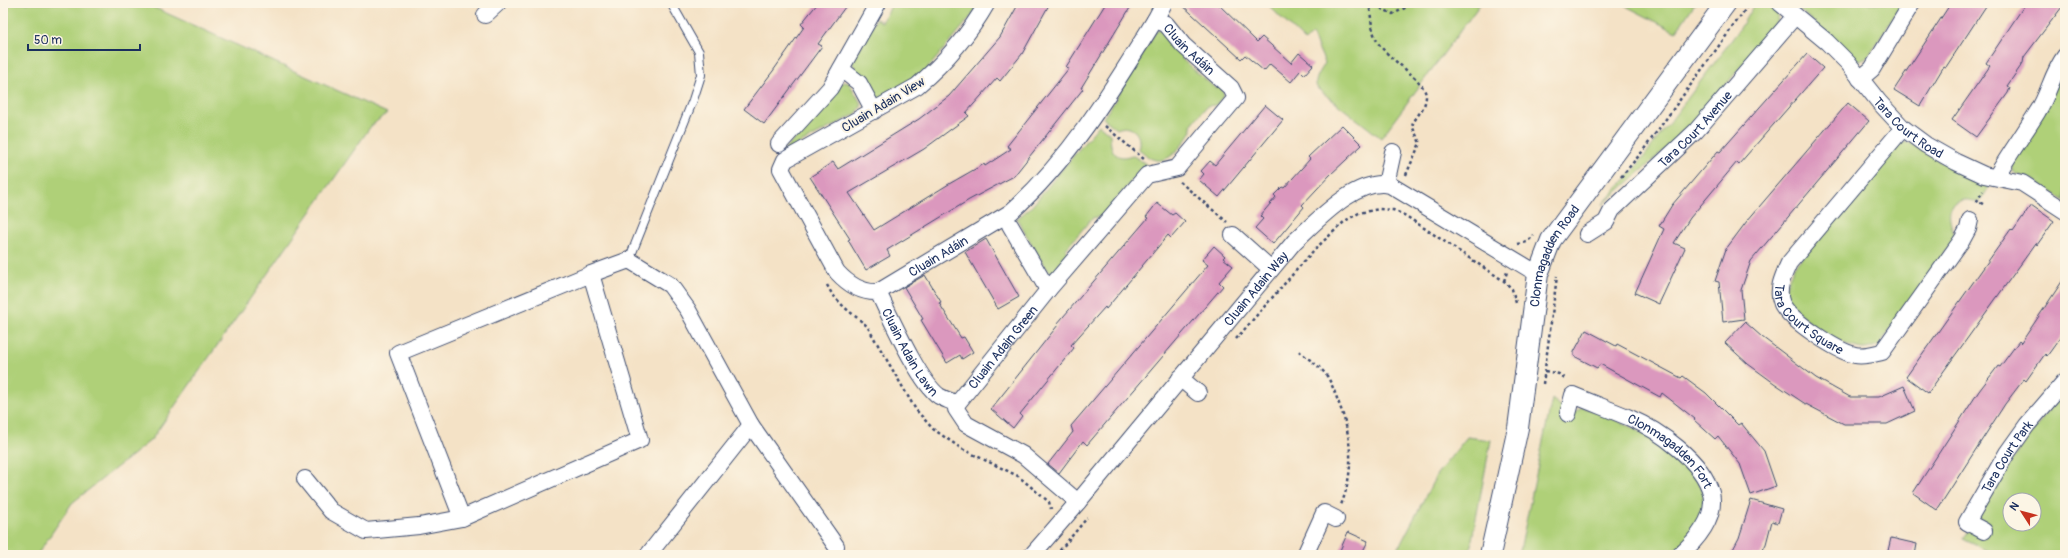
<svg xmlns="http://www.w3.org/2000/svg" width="2068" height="558" viewBox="0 0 2068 558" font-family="Pangolin,sans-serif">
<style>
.green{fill:#afd078;stroke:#65806b;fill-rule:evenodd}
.building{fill:#db98be}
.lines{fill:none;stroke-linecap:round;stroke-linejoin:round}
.service-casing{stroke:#3c4a6e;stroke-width:10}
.minor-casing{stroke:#3c4a6e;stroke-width:18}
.tertiary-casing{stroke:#3c4a6e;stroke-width:22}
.path{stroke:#3c4a6e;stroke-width:2.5;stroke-dasharray:3 3;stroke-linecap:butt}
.service{stroke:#fff;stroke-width:8}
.minor{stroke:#fff;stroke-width:16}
.tertiary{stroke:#fff;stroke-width:20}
.labels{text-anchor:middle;stroke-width:4;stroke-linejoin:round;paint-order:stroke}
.street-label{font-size:13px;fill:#1b2f5e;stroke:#fcf5e5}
</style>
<rect width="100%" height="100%" fill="#fcf5e5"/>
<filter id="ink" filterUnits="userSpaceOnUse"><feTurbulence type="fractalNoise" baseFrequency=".025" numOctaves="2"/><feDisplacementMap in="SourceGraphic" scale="8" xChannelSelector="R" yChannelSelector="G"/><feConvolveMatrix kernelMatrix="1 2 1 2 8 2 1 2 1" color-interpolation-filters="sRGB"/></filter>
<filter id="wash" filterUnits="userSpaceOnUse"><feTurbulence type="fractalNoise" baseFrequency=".012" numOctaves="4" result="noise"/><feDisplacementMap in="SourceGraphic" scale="16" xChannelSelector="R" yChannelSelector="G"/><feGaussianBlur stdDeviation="0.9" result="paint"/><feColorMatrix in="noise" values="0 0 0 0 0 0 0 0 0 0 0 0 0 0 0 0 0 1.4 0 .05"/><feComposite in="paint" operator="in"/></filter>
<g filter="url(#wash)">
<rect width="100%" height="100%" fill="#f4e2c6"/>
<g class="green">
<polygon points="3,3 144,3 387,113 371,126 151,440 72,503 37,555 3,555"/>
<path d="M893 3H979L970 18 923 74 880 99C878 98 876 98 874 97 871 94 853 66 852 62L876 19 882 22Z"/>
<path d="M1266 3H1481L1381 138 1318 89C1312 81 1321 71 1325 63L1312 34 1305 41Z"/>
<polygon points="1620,3 1695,3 1676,32"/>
<path d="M1755 3C1771 3 1780 2 1777 21 1744 63 1711 105 1673 142 1650 164 1626 184 1602 205L1634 170 1739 30Z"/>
<polygon points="1792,3 1902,3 1868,57 1859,60 1854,58"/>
<path d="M1159 29 1163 30 1184 54 1182 59 1185 62 1215 88 1221 87 1224 95 1216 105 1207 106 1191 125 1192 131C1183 143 1169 168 1150 158 1146 156 1143 151 1138 149 1143 134 1131 123 1117 129L1103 118 1115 101 1156 31Z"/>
<polygon points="2065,67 2065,201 2034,180 2016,174 2013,170 2012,163"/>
<polygon points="844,82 849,83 862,105 856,114 782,153 836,92 840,84"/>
<path d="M1099 125 1110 134C1110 149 1114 162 1132 155L1146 164 1102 216 1092 218 1066 249 1068 253 1053 272H1050L1044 265 1017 219 1032 206Z"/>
<path d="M1905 142 1911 144 1940 161 1991 183 1981 201C1974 202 1969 199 1963 200 1941 204 1952 226 1955 239L1879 345C1874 346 1869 349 1864 349 1844 349 1785 312 1786 290 1786 283 1792 273 1794 267L1898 145Z"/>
<path d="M2065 391V555H1996L1963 539 1969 530 1988 524 1979 518V513C2005 470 2032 430 2065 391ZM2010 500H2034V524H2010Z"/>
<path d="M1552 399 1571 415 1582 407C1618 419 1714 459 1703 509 1702 515 1701 520 1697 526 1692 534 1677 552 1667 555 1661 557 1642 555 1634 555 1596 555 1557 555 1519 555Z"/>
<polygon points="1467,437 1491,440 1469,555 1395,555 1437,474"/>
</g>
<g id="blocks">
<g class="building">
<polygon points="818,3 848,3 818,44 822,46 764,124 744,109 773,71 804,27 801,24"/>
<polygon points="1019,3 1050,3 1022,54 1000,81 997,78 966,113 969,116 924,149 849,193 874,230 949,184 984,164 985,166 1011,149 1007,146 1069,68 1066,67 1106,3 1133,3 1081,88 1083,89 1014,176 969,200 887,250 890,256 866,270 848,240 850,239 810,177 833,162 838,169 919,119 949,96 1000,37"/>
<polygon points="1180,3 1217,3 1257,42 1262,37 1291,63 1299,53 1313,65 1304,75 1300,71 1291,82 1270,64 1264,71 1245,55 1241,59"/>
<polygon points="1951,3 1988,3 1946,67 1944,66 1920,106 1894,90"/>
<polygon points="2026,3 2065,3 2024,57 2023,63 2007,86 2010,88 2008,93 1976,137 1952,120 1990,66 1986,63"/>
<polygon points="1807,54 1823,68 1739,164 1737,162 1690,218 1674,243 1685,248 1659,304 1635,293 1664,229 1659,226 1672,205 1718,151 1720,152"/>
<polygon points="1848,103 1869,121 1751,261 1741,290 1744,319 1723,322 1719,282 1715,281 1726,249 1747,221"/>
<polygon points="1265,105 1283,120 1219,197 1199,180 1204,174 1201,171 1210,161 1215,165"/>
<polygon points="1342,125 1362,145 1330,175 1302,205 1304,207 1273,244 1255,228 1263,219 1260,216 1276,197 1274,195 1282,187 1284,188 1310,159 1308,157"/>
<polygon points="1157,203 1172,215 1175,213 1185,222 1171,238 1168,235 1106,309 1105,307 1071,345 1074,348 1020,414 1022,416 1013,428 991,409 1058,325 1057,324 1148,218 1146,217"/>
<polygon points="2031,205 2054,221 2037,245 2036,243 1928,393 1906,377 2011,229 2013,231"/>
<polygon points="986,239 1019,297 998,309 965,252"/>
<polygon points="1214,246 1225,256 1223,258 1233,266 1219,282 1223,286 1087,445 1083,441 1059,473 1048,464 1073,432 1071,426 1208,265 1202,260"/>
<polygon points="925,275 941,302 939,303 961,338 964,337 973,352 962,359 960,355 947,363 921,320 923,319 904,287"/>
<polygon points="2065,277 2065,331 2047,356 2045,354 2026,381 2024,379 2005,404 1937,510 1913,493 1979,391 1998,366 2000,367 2019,341 2021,343"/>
<polygon points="1745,322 1762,337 1816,378 1850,397 1879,397 1904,386 1915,411 1887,424 1844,424 1804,403 1774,383 1748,364 1725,343"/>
<polygon points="1586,330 1616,346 1617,344 1681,378 1683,376 1706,393 1738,425 1741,423 1764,451 1776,486 1751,495 1740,464 1718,436 1715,439 1694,420 1695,419 1662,393 1660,397 1600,364 1597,368 1574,356 1574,352"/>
<polygon points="1751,500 1782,509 1778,523 1772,521 1766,544 1760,555 1730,555 1739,538"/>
<polygon points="1348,532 1368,541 1361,555 1338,555"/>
<polygon points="1891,538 1917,544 1915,555 1887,555"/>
</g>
</g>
</g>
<g filter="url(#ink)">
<use href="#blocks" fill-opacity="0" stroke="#3c4a6e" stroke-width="1"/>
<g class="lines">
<g class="service-casing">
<polyline id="service" points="629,260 693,100 701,75 699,52 671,3"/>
</g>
<g class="minor-casing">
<g id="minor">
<path id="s1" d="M987 3C970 33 944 63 917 86L785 160 781 169 837 272C848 284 861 293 878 292 890 316 919 382 939 396 944 399 951 401 957 404L956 409 966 424 1023 455 1078 502"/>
<path id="s2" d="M1780 3 1827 42 1848 63 1879 102 1903 128 1926 145 1956 162 1984 175 2022 183 2065 211"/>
<polyline points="485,15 498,3"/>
<polyline points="1155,20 1164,3"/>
<polyline points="841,69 859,83 874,111"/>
<polyline points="1860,79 1872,69 1912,3"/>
<path id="s3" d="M1903 128 1789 263C1783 276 1776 290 1782 304 1791 321 1837 351 1855 355 1864 357 1873 354 1882 352L1962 240 1968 229 1970 220"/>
<polyline points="779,144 830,88 878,3"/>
<path d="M1996 177C2009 154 2024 134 2038 111 2049 94 2052 73 2065 56"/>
<polyline points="1386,184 1393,152"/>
<path id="s4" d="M1587 234 1606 222 1612 210 1696 131 1795 16"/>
<polyline points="1233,235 1271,269"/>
<polyline points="591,274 640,440 462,518 398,353 591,274 629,260 670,285 688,310 751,425"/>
<path id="s5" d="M878 292 1011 212C1071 158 1113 88 1155 20L1166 24 1183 45 1231 88 1236 98 1177 168 1147 175 1048 290 1010 225"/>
<polyline points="1180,378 1198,393"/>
<path id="s6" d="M957 404 1048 290"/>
<path id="s7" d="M1568 414 1573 395C1592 403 1611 410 1630 418 1658 430 1703 461 1711 493 1717 517 1696 541 1679 555"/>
<polyline points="305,479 331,511 366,531 419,526 462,518"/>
<path id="s8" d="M1984 531 1967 522 2007 453 2027 425 2065 381"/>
<polyline points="648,555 751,425 836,546"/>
<path id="s9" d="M1032 555 1078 502 1294 242C1317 221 1357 177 1390 185L1538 274"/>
<polyline points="1305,555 1324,513 1336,519"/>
</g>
</g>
<g class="tertiary-casing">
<g id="tertiary">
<path id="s10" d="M1490 555 1518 428 1538 274 1551 240 1726 3"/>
</g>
</g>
<g class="path">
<path d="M1369 3C1371 14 1371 29 1376 39 1384 58 1425 78 1426 96 1426 109 1416 115 1412 126L1420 143 1405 177"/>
<polyline points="1378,3 1382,9 1393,14 1405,8 1410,3"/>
<polyline points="1105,126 1145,160"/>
<polyline points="1621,177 1642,152 1750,3"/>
<polyline points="1180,182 1227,222"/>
<polyline points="1983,204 1977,201 1983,191"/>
<polyline points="1518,244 1527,242 1534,235"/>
<polyline points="1504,281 1507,272"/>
<polyline points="827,285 832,294 844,307 867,326 916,410 933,429 962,449 1018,476 1049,502 1051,509"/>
<polyline points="1236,339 1314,250 1345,221 1359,213 1379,209 1393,210 1406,216 1504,281 1512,289 1516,303"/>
<path d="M1299 351C1308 359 1320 366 1327 376 1332 384 1335 393 1338 401 1352 436 1355 470 1341 505"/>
<polyline points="1545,371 1559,374 1565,378"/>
<polyline points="1543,384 1557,276"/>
<polyline points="1056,555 1087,518"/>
</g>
<use href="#service" class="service"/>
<use href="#minor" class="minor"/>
<use href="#tertiary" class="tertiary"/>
</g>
</g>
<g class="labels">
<g class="street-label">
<text dy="5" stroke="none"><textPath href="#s5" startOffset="442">Cluain Adáin</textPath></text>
<text transform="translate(883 104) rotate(-31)" y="5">Cluain Adain View</text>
<text dy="5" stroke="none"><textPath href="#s2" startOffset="180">Tara Court Road</textPath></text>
<text dy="5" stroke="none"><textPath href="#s4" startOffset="152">Tara Court Avenue</textPath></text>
<text dy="5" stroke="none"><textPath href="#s5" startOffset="70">Cluain Adáin</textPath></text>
<text dy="5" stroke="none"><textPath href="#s10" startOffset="308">Clonmagadden Road</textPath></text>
<text dy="5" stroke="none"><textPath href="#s9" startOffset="348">Cluain Adain Way</textPath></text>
<text dy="5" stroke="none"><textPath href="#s3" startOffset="248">Tara Court Square</textPath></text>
<text dy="5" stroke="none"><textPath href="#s6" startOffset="73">Cluain Adain Green</textPath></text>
<text dy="5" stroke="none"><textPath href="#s1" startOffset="503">Cluain Adain Lawn</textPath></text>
<text dy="5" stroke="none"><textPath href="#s7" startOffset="134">Clonmagadden Fort</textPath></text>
<text dy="5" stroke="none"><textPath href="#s8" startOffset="96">Tara Court Park</textPath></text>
</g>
</g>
<rect width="2068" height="558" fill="none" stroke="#fcf5e5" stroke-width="16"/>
<g transform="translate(2022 512) rotate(306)"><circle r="19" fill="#fcf5e5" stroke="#a2a6af"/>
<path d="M0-3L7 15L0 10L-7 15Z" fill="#c8321e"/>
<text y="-6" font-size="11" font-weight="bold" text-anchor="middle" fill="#1b2f5e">N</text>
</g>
<path d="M28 44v6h112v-6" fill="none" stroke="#1b2f5e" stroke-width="2"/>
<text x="34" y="44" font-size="12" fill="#1b2f5e" stroke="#fcf5e5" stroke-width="3" paint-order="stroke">50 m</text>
</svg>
